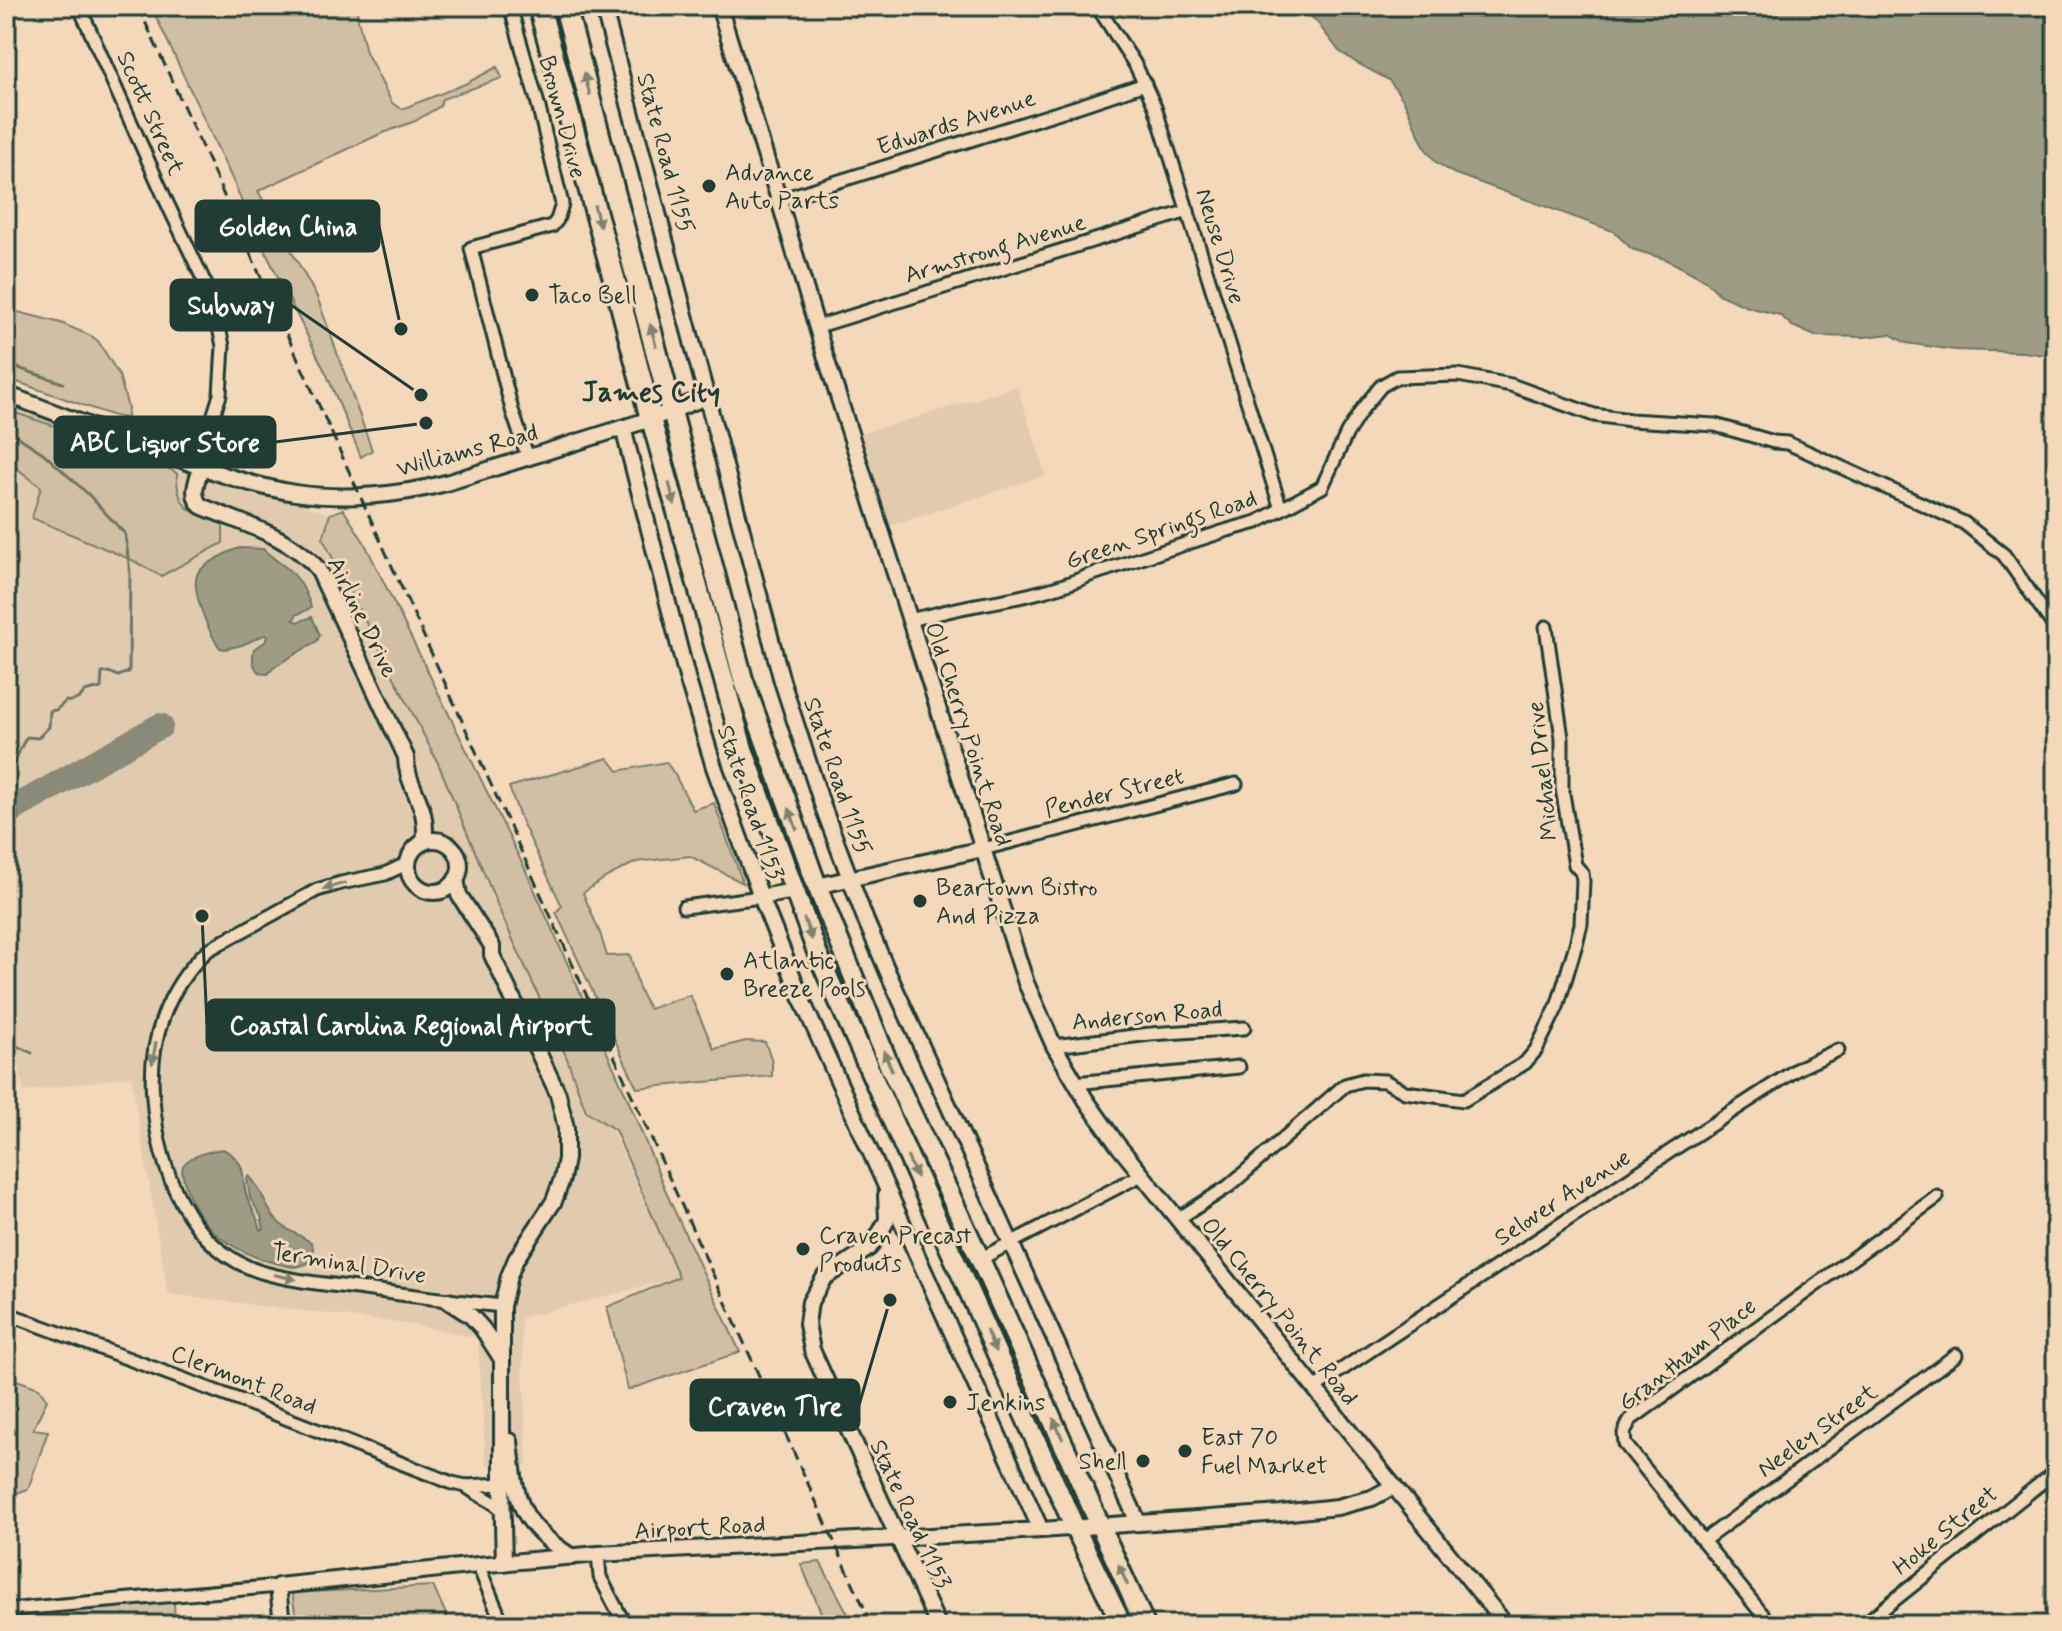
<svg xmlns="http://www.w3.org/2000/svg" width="2062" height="1631" viewBox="0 0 2062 1631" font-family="Mynerve,sans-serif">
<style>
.built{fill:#e1cbaf}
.green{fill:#d1bfa4;stroke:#787e6c;stroke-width:2}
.water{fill:#9f9c85;stroke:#6c7665;stroke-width:2}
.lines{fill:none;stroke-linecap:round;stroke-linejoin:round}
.stream{stroke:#6c7665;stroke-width:3}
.taxiway{stroke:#898a77;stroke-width:26}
.minor-casing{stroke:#1f3d34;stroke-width:17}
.tertiary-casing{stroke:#1f3d34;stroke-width:20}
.trunk-casing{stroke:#1f3d34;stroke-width:24}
.motorway-casing{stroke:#1f3d34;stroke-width:26}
.minor{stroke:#f3d8ba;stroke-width:11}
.tertiary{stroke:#f3d8ba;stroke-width:14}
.trunk{stroke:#f3d8ba;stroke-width:18}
.motorway{stroke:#f3d8ba;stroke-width:20}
.rail{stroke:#1f3d34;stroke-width:3;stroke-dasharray:12 6;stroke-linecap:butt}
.oneway{fill:#7e8370}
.poi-dot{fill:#1f3d34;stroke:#f3d8ba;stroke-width:3}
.labels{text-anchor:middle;stroke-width:6;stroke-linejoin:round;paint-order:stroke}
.street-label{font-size:24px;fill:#1f3d34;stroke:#f3d8ba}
.poi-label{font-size:24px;fill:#1f3d34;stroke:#f3d8ba;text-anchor:start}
.quarter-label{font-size:28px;font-weight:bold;fill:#1f3d34;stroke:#f3d8ba}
.leader{fill:none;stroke:#1f3d34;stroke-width:3}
.callout-dot{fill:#1f3d34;stroke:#f3d8ba;stroke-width:3}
.callout{fill:#1f3d34;stroke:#1f3d34;stroke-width:3}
.callout-label{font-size:26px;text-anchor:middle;font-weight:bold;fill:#fff}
</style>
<rect width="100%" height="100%" fill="#f3d8ba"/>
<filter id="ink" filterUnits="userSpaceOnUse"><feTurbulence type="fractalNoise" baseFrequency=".0125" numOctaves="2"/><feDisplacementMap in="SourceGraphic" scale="16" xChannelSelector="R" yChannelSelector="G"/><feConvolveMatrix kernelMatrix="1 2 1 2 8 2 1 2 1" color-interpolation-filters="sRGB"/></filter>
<g filter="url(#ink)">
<g class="built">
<polygon points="1017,387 1046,475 886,527 857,435"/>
<polygon points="6,405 330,514 679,1277 521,1318 527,1465 486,1465 478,1338 415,1325 168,1294 131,1076 24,1092 13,1042 6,1036"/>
</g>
<g class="green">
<polygon points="151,6 359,6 357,15 366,52 392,103 402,109 465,84 497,67 502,78 442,99 440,106 415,121 378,135 258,191 317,297 372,450 361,457 327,375 249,219 235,185"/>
<polygon points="6,309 61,323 91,336 98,341 119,375 128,408 127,418 114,416 6,378"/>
<path d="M6 410 64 429 174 471 177 474C176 510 193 513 223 524V543L161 576 132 560 32 518 41 487 6 460Z"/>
<polygon points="343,509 364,542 526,871 626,1095 669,1199 740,1352 628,1390 607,1307 679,1277 615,1130 586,1111 566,1056 502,916 438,763 323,539 330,514"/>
<polygon points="608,758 618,771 666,762 675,775 693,810 714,803 743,883 690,856 636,862 605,878 583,893 600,933 607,956 630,955 639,989 649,1009 690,995 714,1049 746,1041 765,1042 772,1061 772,1076 637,1088 556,912 562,906 521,820 509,787"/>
<polygon points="6,1376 39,1388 47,1400 33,1429 48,1431 28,1489 6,1497"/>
<polygon points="820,1562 854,1625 826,1625 801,1564"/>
<polygon points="433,1586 451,1625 297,1625 292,1593"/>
<polygon points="174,1601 175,1625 6,1625 6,1618 23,1615"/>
</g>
<g class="water">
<polygon points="1299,6 2056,6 2056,359 2051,356 2024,352 1955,350 1906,343 1890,334 1865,337 1815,336 1792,326 1780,315 1748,307 1720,295 1705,280 1668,260 1632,249 1613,231 1453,173 1436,162 1425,148 1404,101 1389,80 1357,63 1339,51 1316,21"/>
<path d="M240 548 263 549C272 558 281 563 290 571 300 579 307 595 311 607L307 610 296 615 294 620 298 622 312 617 320 635 317 641 274 667 268 674C254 675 251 661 254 649L265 642 268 636 264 635 242 645 225 649 220 648C210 635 191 592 197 575 200 566 231 550 240 548Z"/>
<path d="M223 1149C251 1164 239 1178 248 1200 253 1211 258 1218 261 1230L264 1229 261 1216 250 1198 247 1179 249 1176C260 1186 264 1203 273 1216 283 1230 299 1234 312 1243L314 1254 310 1262C293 1271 285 1265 268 1261 231 1250 200 1228 187 1190 185 1183 180 1173 183 1166 188 1156 213 1150 223 1149Z"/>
</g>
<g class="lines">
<g class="stream">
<polyline points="6,364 63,383"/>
<path d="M6 429 43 453 88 494 125 534 130 571 129 672 118 676 109 672 102 673 101 688 84 692C80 699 74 702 66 701L56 710 50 711 49 727 38 738 27 737C18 749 16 765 6 775"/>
<polyline points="6,1041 32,1053"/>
</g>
<polyline class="taxiway" points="6,813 160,726"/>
<g class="minor-casing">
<g id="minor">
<polyline points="79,6 168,205 213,300 223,346 220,395 205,442 201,467"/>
<polyline points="510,6 538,104 562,204 557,220 552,226 471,248 512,410 528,458"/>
<polyline points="1097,6 1136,66 1155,107 1281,509"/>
<polyline points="779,200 1079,106 1145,84"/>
<polyline points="816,327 1188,211"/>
<path d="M909 620C933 615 957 608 982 604 1018 598 1057 590 1090 575L1228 530 1257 522 1322 487 1347 433 1363 408 1381 386 1397 377 1458 375 1511 385 1594 415 1630 420 1715 425 1774 442 1787 443 1801 449 1964 523 2004 555 2056 629"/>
<polyline points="983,849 1236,784"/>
<path d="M408 863 385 874 341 883 317 890 208 950C166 988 148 1043 153 1098 158 1168 188 1249 261 1272 292 1281 325 1284 357 1288 405 1295 453 1301 502 1306"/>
<polyline points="684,907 761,897"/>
<polyline points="1054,1046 1150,1034 1244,1028"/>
<polyline points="1075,1083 1239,1067"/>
<polyline points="1178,1219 1229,1186 1345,1085 1363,1080 1385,1081 1405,1092 1464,1100 1525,1063 1536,1050 1557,1007 1576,944 1581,924 1583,881 1582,873 1575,865 1562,788 1562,738 1546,627"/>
<polyline points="980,1259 1141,1175"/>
<polyline points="6,1313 255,1406 452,1483 466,1486 502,1484"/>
<polyline points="1314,1388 1674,1149 1799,1068 1838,1050"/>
<path d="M466 1486C478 1496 492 1499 503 1511"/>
<polyline points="1703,1541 1956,1355"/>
<polyline points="598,1554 600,1577 625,1625"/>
<polyline points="478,1565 503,1625"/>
<polyline points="6,1610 278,1586"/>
<polyline points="1771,1625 1625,1444 1624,1433 1630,1420 1937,1197"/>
<polyline points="1863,1625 2056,1471"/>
</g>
</g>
<g class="tertiary-casing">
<g id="tertiary">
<polyline points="603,6 782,681 823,807 866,921 889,975 1138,1522"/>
<polyline points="719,6 779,200 825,355 1026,983 1054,1046 1086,1100 1117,1144 1506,1625"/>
<path d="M6 394C56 413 105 432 155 450 200 467 246 485 295 493 344 500 398 496 446 483L651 419 706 397"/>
<polyline points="623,428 688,681 714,767 761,897 805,1007 1041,1530"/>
<path d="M201 467C197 481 190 495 201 506 240 523 291 536 318 569L406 757C406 788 430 804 424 841"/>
<circle cx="434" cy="866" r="26"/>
<polyline points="456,879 459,895 492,946 492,955 558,1094 566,1128 566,1159 562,1179 554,1201 516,1259 509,1276 502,1306 502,1484 504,1563"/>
<polyline points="817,886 983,849"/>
<polyline points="761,897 794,891"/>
<polyline points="886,1195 887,1220 880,1233 869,1248 824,1278 810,1302 807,1324 812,1350 938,1625"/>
<polyline points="448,1301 471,1316 482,1328 501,1358"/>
<path d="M510 1441C516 1502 518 1522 572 1557"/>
<polyline points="282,1625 278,1586 478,1565 598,1554 1041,1530 1281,1513 1337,1507 1372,1498 1394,1486"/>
</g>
</g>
<g class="trunk-casing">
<g id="trunk">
<polyline points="672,411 743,679 817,886 889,1065 980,1259 1145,1625"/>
<polyline points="651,419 743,749 818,955 1075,1528 1122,1625"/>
</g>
</g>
<g class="motorway-casing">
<g id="motorway">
<polyline points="539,6 618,293 651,419"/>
<polyline points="565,6 672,411"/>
</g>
</g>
<use href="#minor" class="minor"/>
<use href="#tertiary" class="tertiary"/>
<use href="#trunk" class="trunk"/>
<use href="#motorway" class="motorway"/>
<polyline class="rail" points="138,6 872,1625"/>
</g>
<defs><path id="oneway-solid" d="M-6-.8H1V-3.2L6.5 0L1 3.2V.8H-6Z" transform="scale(2)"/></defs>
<g class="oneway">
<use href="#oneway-solid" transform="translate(587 84) rotate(-105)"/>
<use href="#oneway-solid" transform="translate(597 216) rotate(75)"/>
<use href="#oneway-solid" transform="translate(653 335) rotate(-105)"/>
<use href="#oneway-solid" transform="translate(672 494) rotate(75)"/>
<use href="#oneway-solid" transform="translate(793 819) rotate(-110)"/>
<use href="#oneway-solid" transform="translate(334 886) rotate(164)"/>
<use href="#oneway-solid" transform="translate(808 929) rotate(69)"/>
<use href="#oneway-solid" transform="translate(154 1053) rotate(100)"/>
<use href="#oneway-solid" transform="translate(888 1061) rotate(-113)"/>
<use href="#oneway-solid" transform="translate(912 1167) rotate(66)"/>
<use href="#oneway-solid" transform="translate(285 1277) rotate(12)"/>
<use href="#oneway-solid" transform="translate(991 1341) rotate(66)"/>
<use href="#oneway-solid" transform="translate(1058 1429) rotate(-114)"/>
<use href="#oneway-solid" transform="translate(1123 1575) rotate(-114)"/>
</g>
</g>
<g class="poi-dot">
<circle cx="709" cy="186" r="8"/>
<circle cx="532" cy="295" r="8"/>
<circle cx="920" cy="901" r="8"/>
<circle cx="727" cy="974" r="8"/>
<circle cx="803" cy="1249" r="8"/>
<circle cx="950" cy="1402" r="8"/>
<circle cx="1185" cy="1451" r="8"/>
<circle cx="1143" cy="1461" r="8"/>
</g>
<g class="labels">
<g class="street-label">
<text transform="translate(151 113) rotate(66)" y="8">Scott Street</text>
<text transform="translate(563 117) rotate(75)" y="8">Brown Drive</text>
<text transform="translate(956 122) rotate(-18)" y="8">Edwards Avenue</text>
<text transform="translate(666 153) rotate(75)" y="8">State Road 1155</text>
<text transform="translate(1221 246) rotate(73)" y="8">Neuse Drive</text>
<text transform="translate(995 248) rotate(-17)" y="8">Armstrong Avenue</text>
<text transform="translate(467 450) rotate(-15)" y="8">Williams Road</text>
<text transform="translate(1161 529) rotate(-19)" y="8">Green Springs Road</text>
<text transform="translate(363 617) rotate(64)" y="8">Airline Drive</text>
<text transform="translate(969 734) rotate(72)" y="8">Old Cherry Point Road</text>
<text transform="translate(1542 771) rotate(-96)" y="8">Michael Drive</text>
<text transform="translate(838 776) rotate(71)" y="8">State Road 1155</text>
<text transform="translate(1114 792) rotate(-14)" y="8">Pender Street</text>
<text transform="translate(751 802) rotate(71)" y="8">State Road 1153</text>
<text transform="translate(1147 1015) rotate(-5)" y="8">Anderson Road</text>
<text transform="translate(1562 1197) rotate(-33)" y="8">Selover Avenue</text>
<text transform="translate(349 1263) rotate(9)" y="8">Terminal Drive</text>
<text transform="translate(1280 1311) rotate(51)" y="8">Old Cherry Point Road</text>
<text transform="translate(1687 1354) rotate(-38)" y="8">Grantham Place</text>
<text transform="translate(244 1379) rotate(21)" y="8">Clermont Road</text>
<text transform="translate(1817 1430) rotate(-36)" y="8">Neeley Street</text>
<text transform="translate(911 1514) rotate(65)" y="8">State Road 1153</text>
<text transform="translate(700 1527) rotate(-3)" y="8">Airport Road</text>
<text transform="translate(1945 1530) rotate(-39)" y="8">Hoke Street</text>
</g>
<g class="poi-label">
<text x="725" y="180">Advance<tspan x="725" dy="28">Auto Parts</tspan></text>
<text x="548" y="303">Taco Bell</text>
<text x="936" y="895">Beartown Bistro<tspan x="936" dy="28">And Pizza</tspan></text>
<text x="743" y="968">Atlantic<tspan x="743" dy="28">Breeze Pools</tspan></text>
<text x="819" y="1243">Craven Precast<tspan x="819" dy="28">Products</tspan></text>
<text x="966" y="1410">Jenkins</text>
<text x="1201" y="1445">East 70<tspan x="1201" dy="28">Fuel Market</tspan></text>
<text x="1127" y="1469" text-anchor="end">Shell</text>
</g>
<g class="quarter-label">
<text x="651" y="401">James City</text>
</g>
</g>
<path class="leader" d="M401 329L379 226M421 395L291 305M426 423L275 442M202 916L207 1025M890 1300L859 1405"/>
<g class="callout-dot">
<circle cx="401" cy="329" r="8"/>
<circle cx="421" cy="395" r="8"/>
<circle cx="426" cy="423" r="8"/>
<circle cx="202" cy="916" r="8"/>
<circle cx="890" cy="1300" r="8"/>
</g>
<g class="callout">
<rect x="196" y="201" width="183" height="50" rx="8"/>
<rect x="171" y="280" width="120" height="50" rx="8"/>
<rect x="55" y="417" width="220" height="50" rx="8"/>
<rect x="207" y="1000" width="407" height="50" rx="8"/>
<rect x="691" y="1380" width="168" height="50" rx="8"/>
</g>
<g class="callout-label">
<text x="288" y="235">Golden China</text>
<text x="231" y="314">Subway</text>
<text x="165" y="451">ABC Liquor Store</text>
<text x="411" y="1034">Coastal Carolina Regional Airport</text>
<text x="775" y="1415">Craven TIre</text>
</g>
<rect width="2062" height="1631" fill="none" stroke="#f3d8ba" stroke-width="32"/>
<rect x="16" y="16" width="2030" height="1599" fill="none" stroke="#1f3d34" stroke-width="3" filter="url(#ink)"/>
</svg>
